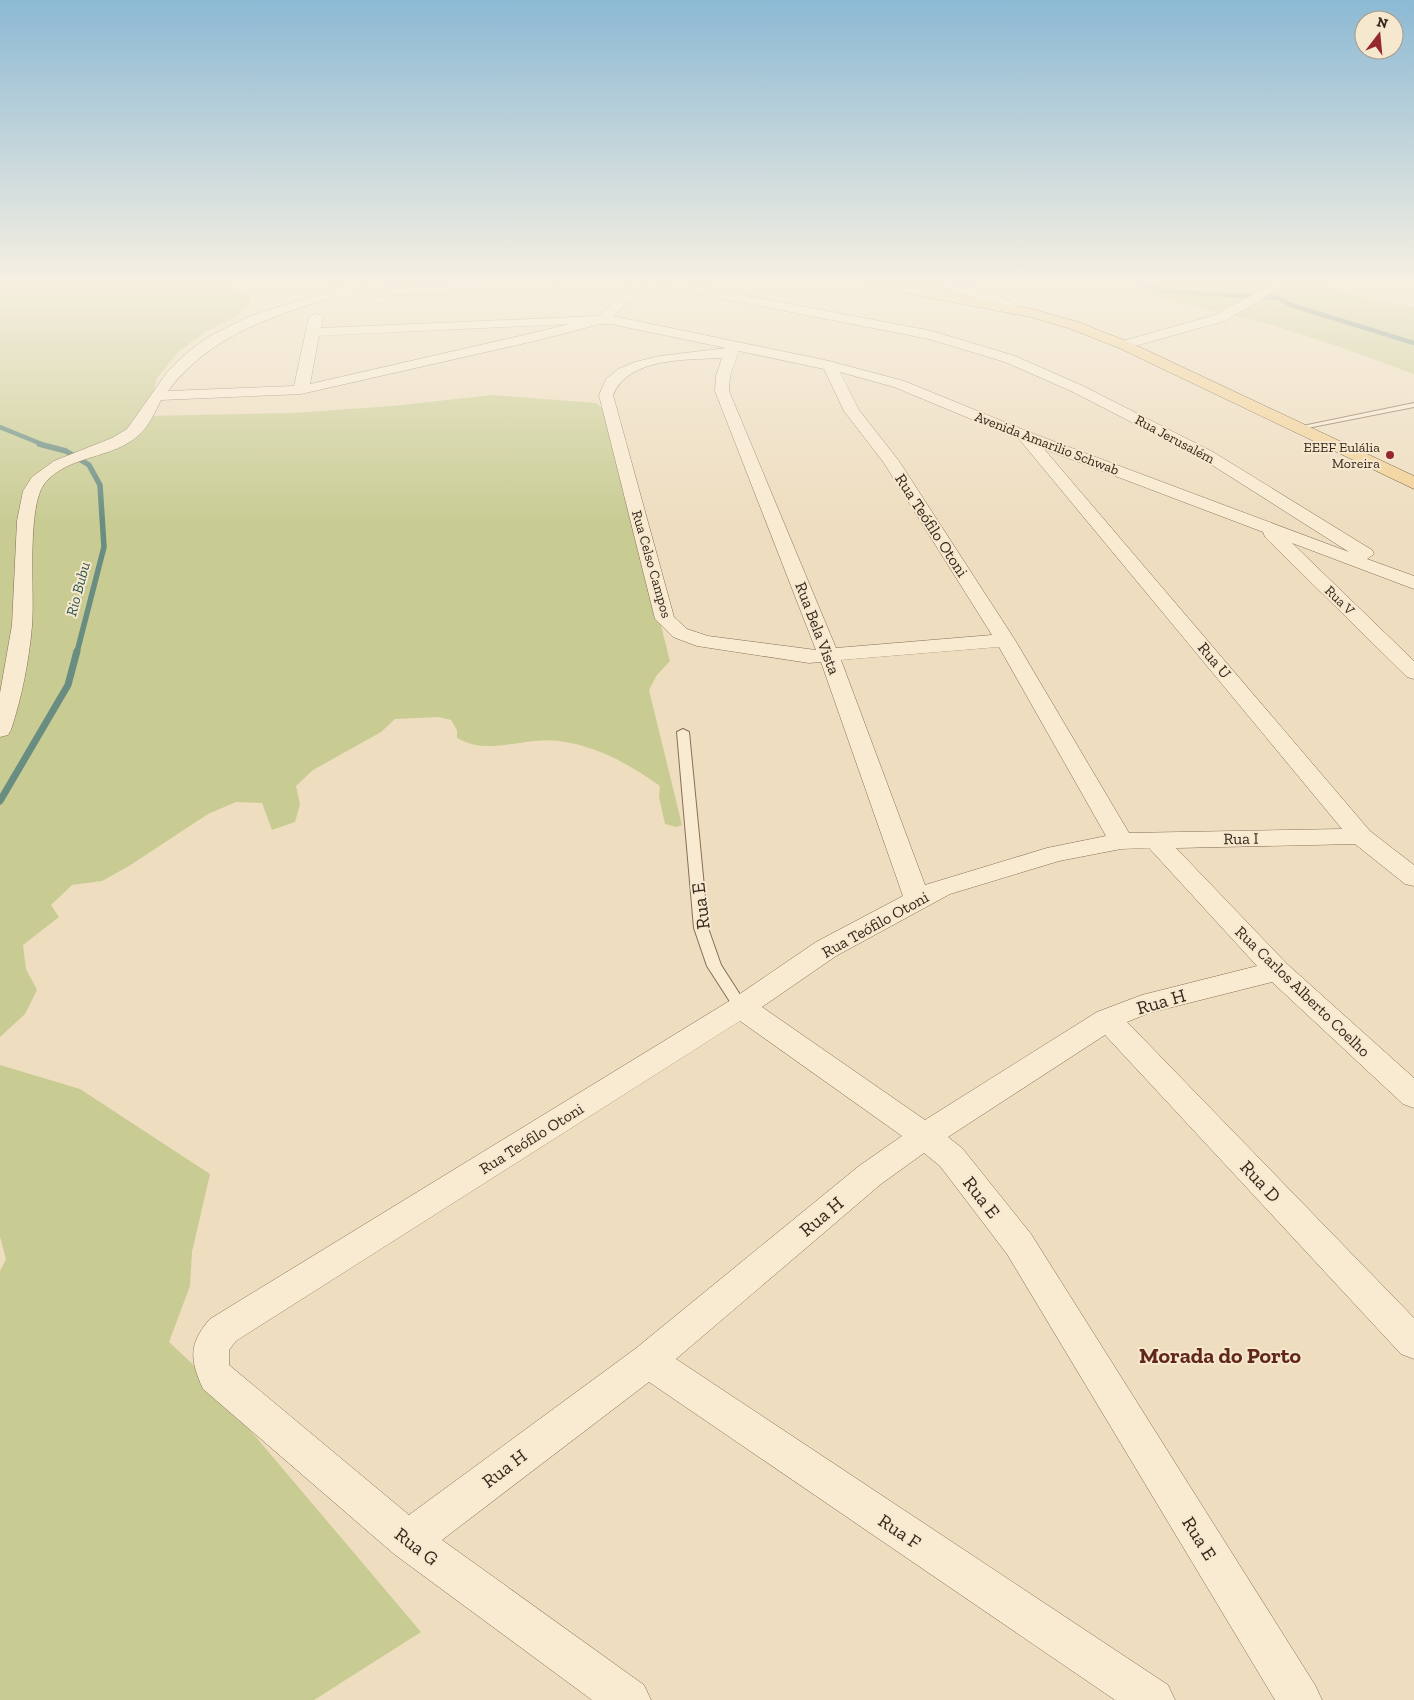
<svg xmlns="http://www.w3.org/2000/svg" width="1414" height="1700" viewBox="0 0 1414 1700" font-family="'Zilla Slab',serif">
<style>
.green{fill:#c8cc93}
.lines{fill:none;stroke-linecap:round;stroke-linejoin:round}
.stream-far2{stroke:#6a8d82;stroke-width:4.5}
.stream-far1{stroke:#6a8d82;stroke-width:5.5}
.stream{stroke:#6a8d82;stroke-width:7}
.service-casing{stroke:#866e57;stroke-width:2}
.minor-casing{stroke:#866e57;stroke-width:1}
.primary-casing{stroke:#543c2c;stroke-width:1}
.service{fill:#f9ebd2;fill-rule:evenodd}
.minor{fill:#f9ebd2;fill-rule:evenodd}
.primary{fill:#f2d196;fill-rule:evenodd}
.poi-dot{fill:#95272e;stroke:#f5e8ce;stroke-width:2}
.labels{text-anchor:middle;stroke-width:4;stroke-linejoin:round;paint-order:stroke}
.far-street-label{font-size:14px;fill:#36271c;stroke:#f5e8ce}
.far-poi-label{font-size:14px;fill:#36271c;stroke:#f5e8ce;text-anchor:end}
.far-water-label{font-size:15px;font-style:italic;fill:#2b5651;stroke:#f5e8ce}
.street-label{font-size:16px;fill:#36271c;stroke:#f5e8ce}
.near-street-label{font-size:19px;fill:#36271c;stroke:#f5e8ce}
.near-quarter-label{font-size:22px;font-weight:bold;fill:#62271b;stroke:#f5e8ce}
</style>
<rect width="100%" height="100%" fill="#eeddbf"/>
<g class="green">
<path d="M0 284H222L248 295 250 303 236 317 207 331 178 352 157 378 147 416 294 413 392 406 492 395 596 403 606 411 670 661 657 675 649 690 682 825 676 827 665 824 659 797 660 786C629 764 597 746 559 741 524 736 489 757 457 738V730L451 720 439 717 395 719 381 732 313 770 296 786 300 804 295 822 272 830 262 803 236 802 208 814 129 866 102 881 72 885 51 905 59 917 23 945 26 969 37 990 25 1014 0 1037Z"/>
<polygon points="1140,284 1316,284 1353,295 1414,307 1414,374 1334,345 1273,325 1156,297"/>
<polygon points="0,1065 80,1089 210,1174 192,1252 190,1286 169,1342 200,1371 421,1632 314,1700 0,1700 0,1271 6,1259 0,1237"/>
</g>
<g class="lines">
<g class="stream-far2">
<polyline points="1143,284 1163,291 1278,298 1291,305 1414,343"/>
<polyline points="0,427 44,445"/>
</g>
<polyline class="stream-far1" points="39,444 66,451 89,465 100,485 104,547 77,652"/>
<polyline class="stream" points="0,801 68,685 77,651"/>
<g class="service-casing">
<g id="service">
<polygon points="927,284 939,284 958,289 955,291"/>
<polygon points="1414,403 1414,407 1297,430 1293,428"/>
<polygon points="683,729 689,732 708,928 721,965 748,1007 746,1011 736,1011 707,966 694,928 677,732"/>
</g>
</g>
<g class="minor-casing">
<g id="minor">
<path d="M348 284H366L356 290 474 284H556L550 288 342 298 337 296C273 316 210 335 168 391L294 386 309 317 316 313 323 317 321 328 598 316 634 284H647L613 316 829 361 904 381 1029 432 1349 552 1201 458 1073 392 1005 362 929 339 667 288 661 284H686L932 331 1015 356 1083 386 1213 452 1372 550 1374 554 1367 559 1414 576V589L1292 543 1414 661V679L1407 677 1265 537 1263 532 1044 449 1370 831 1414 865V886L1405 884 1355 844 1176 848 1287 964 1414 1078V1108L1403 1104 1272 982 1149 1013 1127 1022 1414 1318V1359L1401 1354 1105 1035 948 1137 962 1148 1031 1234 1315 1685 1322 1700H1275L1007 1254 940 1166 924 1153 881 1184 676 1359 1168 1685 1175 1700H1115L649 1382 442 1540 644 1685 651 1700H592L394 1554 203 1389C190 1360 188 1344 210 1319L731 1000 816 942 903 896 821 662 809 663 697 646 673 637 655 619 599 395 606 379 618 369 635 362 660 356 726 348 611 324H600L539 340 301 394 161 400C155 412 149 426 139 435 113 459 68 455 45 483 26 506 35 594 32 626 29 661 22 696 11 730L8 735 0 737V693L12 625 17 521 23 491 32 477 54 461 112 438 127 429 168 371 189 351 208 337 248 317ZM570 324 537 332 310 384 319 336ZM739 351 824 369 844 411 884 463 992 635 836 648 729 391 730 376ZM722 358 716 376 715 391 816 650 708 636 687 629 674 617 613 395C629 357 687 360 722 358ZM840 372 894 387 1019 439 1342 829 1129 833 1015 640 899 461 859 410ZM999 647 1106 836 1047 848 925 885 841 660ZM1149 848 1257 966 1142 995 1097 1012 925 1120 762 1007 836 956 950 894 1059 861 1121 849ZM740 1021 902 1136 859 1166 635 1349 409 1515 229 1365V1350L236 1341Z"/>
<path d="M937 284C957 284 1006 292 1020 309L1018 312H1008L994 304 939 287Z"/>
<polygon points="1272,284 1287,284 1225,321 1124,349 1117,345 1119,342 1215,315"/>
</g>
</g>
<g class="primary-casing">
<polygon id="primary" points="872,284 900,284 1032,309 1078,322 1129,342 1414,476 1414,489 1119,348 1068,328 1030,317 879,288"/>
</g>
<use href="#service" class="service"/>
<use href="#minor" class="minor"/>
<use href="#primary" class="primary"/>
</g>
<linearGradient id="sky" x2="0" y2="1"><stop stop-color="#8cb9d4"/><stop offset="0.54" stop-color="#f7f0e2"/><stop offset="1" stop-color="#f7f0e2" stop-opacity="0"/></linearGradient>
<rect width="1414" height="522" fill="url(#sky)"/>
<circle class="poi-dot" cx="1390" cy="455" r="5"/>
<g class="labels">
<g class="far-street-label">
<text transform="translate(1175 439) rotate(28)" y="5">Rua Jerusalém</text>
<text transform="translate(1047 443) rotate(21)" y="5">Avenida Amarilio Schwab</text>
<text transform="translate(652 564) rotate(74)" y="5">Rua Celso Campos</text>
<text transform="translate(1340 600) rotate(44)" y="5">Rua V</text>
</g>
<g class="far-poi-label">
<text x="1380" y="452">EEEF Eulália<tspan x="1380" dy="16">Moreira</tspan></text>
</g>
<g class="far-water-label">
<text transform="translate(78 589) rotate(-75)" y="5">Rio Bubu</text>
</g>
<g class="street-label">
<text transform="translate(932 525) rotate(57)" y="6">Rua Teófilo Otoni</text>
<text transform="translate(818 628) rotate(69)" y="6">Rua Bela Vista</text>
<text transform="translate(1215 660) rotate(50)" y="6">Rua U</text>
<text transform="translate(1241 838) rotate(-1)" y="6">Rua I</text>
<text transform="translate(875 924) rotate(-29)" y="6">Rua Teófilo Otoni</text>
<text transform="translate(1303 991) rotate(44)" y="6">Rua Carlos Alberto Coelho</text>
<text transform="translate(531 1138) rotate(-32)" y="6">Rua Teófilo Otoni</text>
</g>
<g class="near-street-label">
<text transform="translate(700 906) rotate(-97)" y="7">Rua E</text>
<text transform="translate(1161 1001) rotate(-16)" y="7">Rua H</text>
<text transform="translate(1261 1181) rotate(47)" y="7">Rua D</text>
<text transform="translate(982 1197) rotate(52)" y="7">Rua E</text>
<text transform="translate(821 1216) rotate(-40)" y="7">Rua H</text>
<text transform="translate(504 1468) rotate(-37)" y="7">Rua H</text>
<text transform="translate(900 1531) rotate(34)" y="7">Rua F</text>
<text transform="translate(1200 1538) rotate(58)" y="7">Rua E</text>
<text transform="translate(417 1546) rotate(37)" y="7">Rua G</text>
</g>
<g class="near-quarter-label">
<text x="1220" y="1363">Morada do Porto</text>
</g>
</g>
<g transform="translate(1379 35) rotate(16)"><circle r="24" fill="#f5e8ce" stroke="#a99b87"/>
<path d="M0-4L9 19L0 12L-9 19Z" fill="#95272e"/>
<text y="-8" font-size="14" font-weight="bold" text-anchor="middle" fill="#36271c">N</text>
</g>
</svg>
